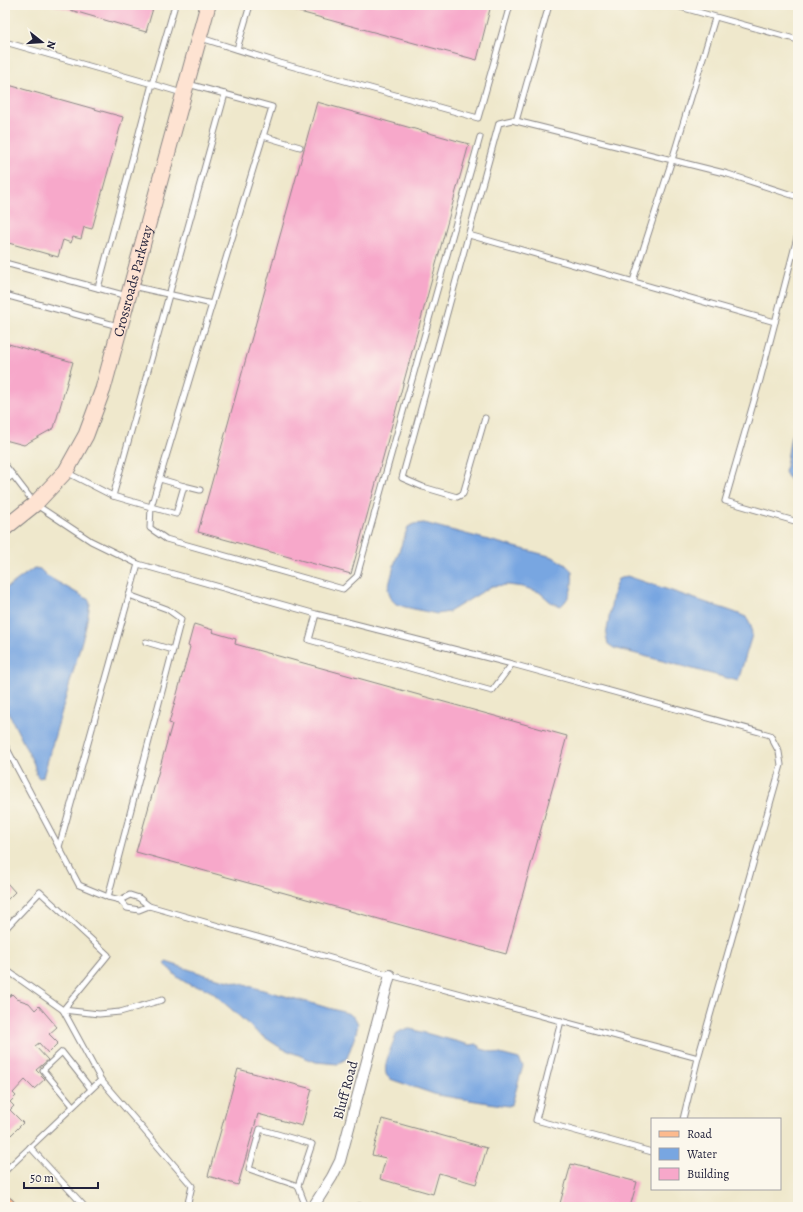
<svg xmlns="http://www.w3.org/2000/svg" width="803" height="1212" viewBox="0 0 803 1212" font-family="Alegreya,serif">
<style>
.water{fill:#78a6e1;stroke:#4d648e}
.building{fill:#f7a8ca}
.lines{fill:none;stroke-linecap:round;stroke-linejoin:round}
.lane-casing{stroke:#888584;stroke-width:7}
.street-casing{stroke:#888584;stroke-width:12}
.secondary-casing{stroke:#888584;stroke-width:17}
.primary-casing{stroke:#888584;stroke-width:19}
.lane{stroke:#fff;stroke-width:5}
.street{stroke:#fff;stroke-width:10}
.secondary{stroke:#fee3d2;stroke-width:15}
.primary{stroke:#fcba8e;stroke-width:17}
.labels{text-anchor:middle;stroke-width:3;stroke-linejoin:round;paint-order:stroke}
.street-label{font-size:14px;fill:#22223b;stroke:#fbf7ec}
</style>
<rect width="100%" height="100%" fill="#fbf7ec"/>
<filter id="ink" filterUnits="userSpaceOnUse"><feTurbulence type="fractalNoise" baseFrequency=".025" numOctaves="2"/><feDisplacementMap in="SourceGraphic" scale="8" xChannelSelector="R" yChannelSelector="G"/><feConvolveMatrix kernelMatrix="1 2 1 2 8 2 1 2 1" color-interpolation-filters="sRGB"/></filter>
<filter id="wash" filterUnits="userSpaceOnUse"><feTurbulence type="fractalNoise" baseFrequency=".012" numOctaves="4" result="noise"/><feDisplacementMap in="SourceGraphic" scale="16" xChannelSelector="R" yChannelSelector="G"/><feGaussianBlur stdDeviation="0.9" result="paint"/><feColorMatrix in="noise" values="0 0 0 0 0 0 0 0 0 0 0 0 0 0 0 0 0 1.4 0 .05"/><feComposite in="paint" operator="in"/></filter>
<g filter="url(#wash)">
<rect width="100%" height="100%" fill="#efe8cc"/>
<g class="water">
<polygon points="798,423 798,490 794,488 785,472 791,436"/>
<path d="M424 523 553 557 566 565 572 571C573 585 572 596 561 606L552 603 539 592 523 587 508 585 492 586 449 612 437 614 405 607 396 604 391 599 388 589 395 562 408 527 414 524Z"/>
<polygon points="34,568 40,569 47,576 89,600 90,604 85,630 43,777 39,778 36,774 34,764 5,706 5,589"/>
<polygon points="627,576 734,612 746,617 751,626 752,635 738,681 614,648 608,644 606,636 614,589 618,579"/>
<polygon points="166,962 209,976 234,982 347,1013 355,1018 358,1024 356,1033 347,1058 338,1064 316,1062 281,1048 258,1033 212,992 202,987 190,985 177,977 165,964"/>
<path d="M410 1029 470 1045 477 1044 481 1049 519 1059 523 1066 512 1104 508 1106 437 1095 393 1080C390 1079 387 1077 386 1074 383 1064 393 1043 397 1033L403 1030Z"/>
</g>
<g id="blocks">
<g class="building">
<polygon points="53,5 154,5 146,32"/>
<polygon points="274,5 491,5 477,60"/>
<polygon points="5,84 123,117 92,229 84,227 81,239 73,237 71,243 63,240 58,257 5,242"/>
<polygon points="317,102 469,144 351,574 198,532"/>
<polygon points="5,343 73,362 54,428 24,445 5,440"/>
<polygon points="194,624 213,630 212,632 236,639 235,644 567,736 506,954 136,852 172,724 169,723 190,647 188,646"/>
<polygon points="7,883 15,892 5,902 5,885"/>
<polygon points="12,994 17,999 29,1003 35,1010 39,1006 57,1027 49,1034 58,1043 48,1053 39,1043 35,1046 48,1060 36,1070 45,1079 34,1089 25,1080 13,1093 16,1096 10,1102 14,1106 10,1110 23,1123 10,1136 5,1131 5,997 6,999"/>
<polygon points="238,1069 312,1089 302,1126 258,1114 238,1185 208,1176"/>
<polygon points="382,1119 487,1148 476,1184 439,1173 433,1194 380,1179 386,1158 372,1155"/>
<polygon points="571,1164 637,1182 630,1207 559,1207"/>
</g>
</g>
</g>
<g filter="url(#ink)">
<use href="#blocks" fill-opacity="0" stroke="#888584" stroke-width="1"/>
<g class="lines">
<g class="lane-casing">
<g id="lane">
<polyline points="673,5 798,40"/>
<polyline points="715,18 672,160 728,174 798,197"/>
<polyline points="201,38 280,63 478,118 510,5"/>
<polyline points="5,42 152,84 175,5"/>
<polyline points="237,49 250,5"/>
<polyline points="188,84 272,107 212,304"/>
<polyline points="516,121 549,5"/>
<polyline points="263,136 300,147"/>
<polyline points="798,234 760,380 725,501 798,522"/>
<polyline points="469,235 775,322"/>
<polyline points="5,263 127,296"/>
<polyline points="132,286 212,304 151,507 176,514 184,486 160,479"/>
<polyline points="98,288 152,84 182,93"/>
<polyline points="5,295 118,326"/>
<polyline points="485,418 463,494 457,497 423,487 402,478 499,123 512,120 672,160 633,281"/>
<polyline points="5,465 35,504 91,541 138,564 59,847"/>
<polyline points="66,472 113,496 151,507 150,528 166,539 343,589 357,576 480,137"/>
<polyline points="5,481 13,475"/>
<polyline points="184,486 200,490"/>
<polyline points="113,496 225,94"/>
<polyline points="138,564 316,614 512,664 492,691 309,640 316,614"/>
<polyline points="146,642 173,650"/>
<polyline points="512,664 770,735 779,752 781,765 698,1058"/>
<polyline points="5,745 79,885 108,897 181,619 167,609 129,595"/>
<polyline points="108,897 120,900 127,908 139,910 149,906 139,898 130,895 120,900"/>
<polyline points="149,906 390,975 698,1058 683,1119"/>
<polyline points="5,929 40,892 108,955 63,1010"/>
<polyline points="5,969 63,1010 101,1080 5,1171"/>
<polyline points="63,1010 99,1014 120,1012 162,1000"/>
<polyline points="561,1021 536,1120 652,1152"/>
<polyline points="101,1080 192,1186 187,1207"/>
<polyline points="73,1106 43,1070 62,1052 91,1089"/>
<polyline points="30,1147 85,1207"/>
<polyline points="298,1186 312,1144 260,1129 249,1169 298,1186 306,1207"/>
<polyline points="359,1206 364,1207"/>
</g>
</g>
<g class="street-casing">
<polyline id="street" points="313,1207 332,1177 340,1161 390,975"/>
</g>
<g class="secondary-casing">
<g id="secondary">
<path id="s1" d="M5 528 35 504 66 471 86 435 103 389 208 5"/>
</g>
</g>
<g class="primary-casing">
<polyline id="primary" points="5,1205 7,1207"/>
</g>
<use href="#lane" class="lane"/>
<use href="#street" class="street"/>
<use href="#secondary" class="secondary"/>
<use href="#primary" class="primary"/>
</g>
</g>
<g class="labels">
<g class="street-label">
<text dy="5" stroke="none"><textPath href="#s1" startOffset="286">Crossroads Parkway</textPath></text>
<text transform="translate(345 1090) rotate(-75)" y="5">Bluff Road</text>
</g>
</g>
<rect width="803" height="1212" fill="none" stroke="#fbf7ec" stroke-width="20"/>
<rect x="651" y="1118" width="130" height="72" fill="#fbf7ec" stroke="#a4a2a5"/>
<rect x="659" y="1131" width="20" height="6" fill="#fcba8e" stroke="#a4a2a5"/>
<text x="687" y="1138" font-size="12" fill="#22223b">Road</text>
<rect x="659" y="1148" width="20" height="12" fill="#78a6e1" stroke="#a4a2a5"/>
<text x="687" y="1158" font-size="12" fill="#22223b">Water</text>
<rect x="659" y="1168" width="20" height="12" fill="#f7a8ca" stroke="#a4a2a5"/>
<text x="687" y="1178" font-size="12" fill="#22223b">Building</text>
<g transform="translate(42 42) rotate(107)" stroke="#fbf7ec" stroke-width="3" paint-order="stroke">
<path d="M0-3L7 15L0 10L-7 15Z" fill="#22223b"/>
<text y="-6" font-size="11" font-weight="bold" text-anchor="middle" fill="#22223b">N</text>
</g>
<path d="M24 1182v6h74v-6" fill="none" stroke="#22223b" stroke-width="2"/>
<text x="30" y="1182" font-size="12" fill="#22223b" stroke="#fbf7ec" stroke-width="3" paint-order="stroke">50 m</text>
</svg>
